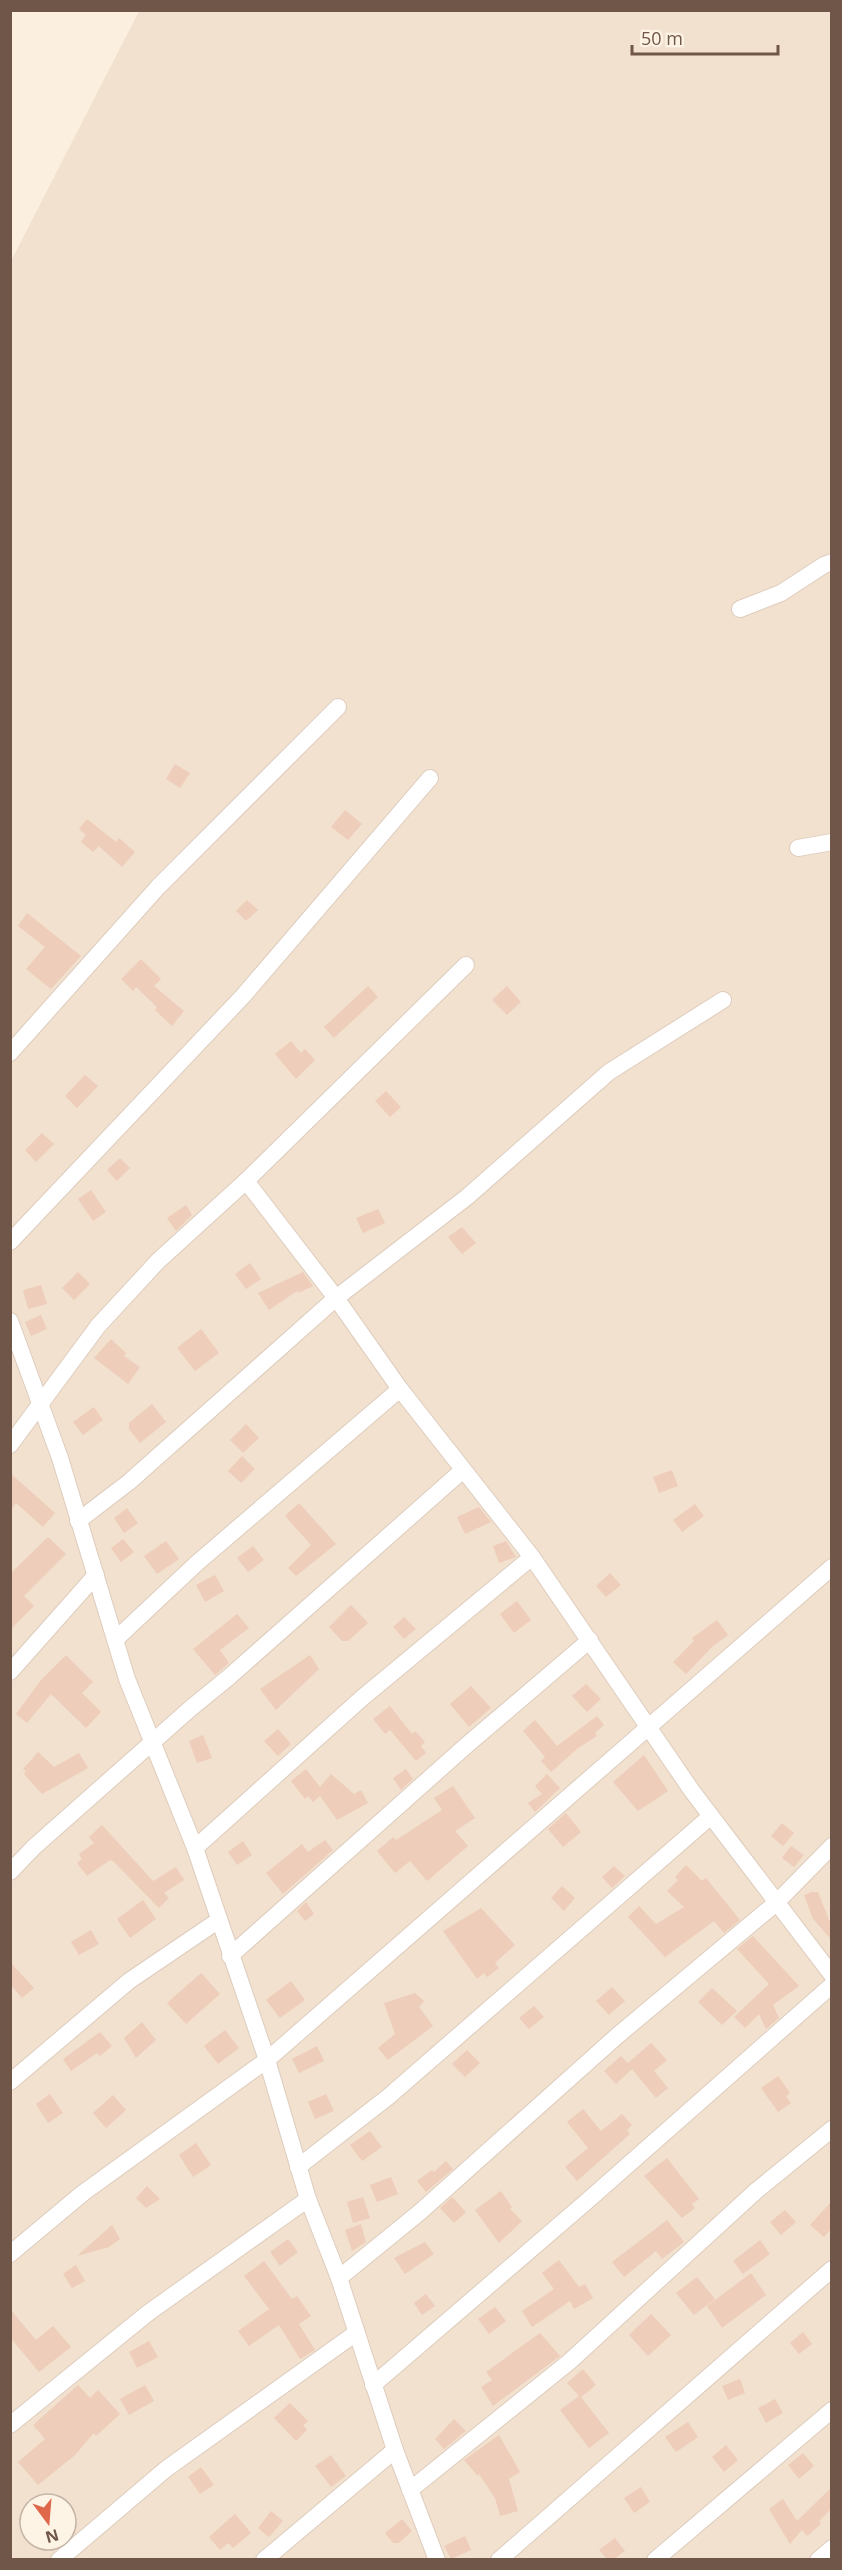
<svg xmlns="http://www.w3.org/2000/svg" width="842" height="2570" viewBox="0 0 842 2570" font-family="'Open Sans',sans-serif">
<style>
.residential{fill:#f2e1cf;fill-rule:evenodd}
.building{fill:#eecdba}
.lines{fill:none;stroke-linecap:round;stroke-linejoin:round}
.minor-casing{stroke:#deccbd;stroke-width:18}
.minor{stroke:#fff;stroke-width:16}
</style>
<rect width="100%" height="100%" fill="#fbf0e0"/>
<path class="residential" d="M139 11H831V2559H11L10 263ZM30 2504H66V2540H30Z"/>
<g class="building">
<polygon points="175,764 190,773 180,788 166,779"/>
<polygon points="345,810 362,824 348,840 331,827"/>
<polygon points="87,819 116,842 119,838 135,852 122,867 99,846 93,852 81,842 86,835 79,829"/>
<polygon points="247,900 258,910 246,921 236,911"/>
<polygon points="27,913 81,956 51,989 26,969 45,947 18,926"/>
<polygon points="141,959 161,979 154,986 184,1011 172,1026 155,1010 157,1007 136,987 133,991 121,979"/>
<polygon points="368,986 378,997 334,1038 324,1027"/>
<polygon points="507,986 521,1002 507,1015 492,1000"/>
<polygon points="291,1041 301,1053 305,1049 315,1060 296,1079 275,1054"/>
<polygon points="85,1075 98,1086 77,1108 65,1096"/>
<polygon points="386,1091 401,1107 390,1117 375,1101"/>
<polygon points="42,1133 54,1144 36,1162 25,1150"/>
<polygon points="120,1158 130,1168 117,1181 107,1170"/>
<polygon points="91,1190 106,1212 93,1221 78,1199"/>
<polygon points="186,1205 192,1215 176,1231 167,1218"/>
<polygon points="378,1209 385,1223 363,1233 356,1218"/>
<polygon points="462,1227 476,1243 462,1254 448,1237"/>
<polygon points="250,1263 261,1279 246,1289 235,1274"/>
<polygon points="78,1272 90,1284 74,1300 62,1288"/>
<polygon points="303,1272 313,1286 298,1293 297,1291 269,1310 258,1293"/>
<polygon points="41,1285 47,1304 28,1309 23,1290"/>
<polygon points="41,1315 47,1329 31,1336 25,1322"/>
<polygon points="201,1329 219,1353 195,1371 177,1348"/>
<polygon points="111,1339 126,1353 124,1356 140,1367 128,1384 94,1358"/>
<polygon points="152,1404 166,1422 140,1443 129,1429 129,1423"/>
<polygon points="94,1407 103,1420 83,1435 73,1422"/>
<polygon points="246,1424 259,1438 243,1453 230,1440"/>
<polygon points="242,1456 255,1469 241,1483 228,1471"/>
<polygon points="672,1470 678,1486 659,1493 653,1477"/>
<polygon points="10,1473 55,1513 43,1527 16,1503 10,1511"/>
<polygon points="299,1503 336,1544 296,1576 288,1568 311,1545 285,1516"/>
<polygon points="695,1504 704,1516 682,1532 673,1520"/>
<polygon points="479,1507 491,1522 465,1534 457,1517"/>
<polygon points="127,1508 138,1523 124,1533 114,1518"/>
<polygon points="48,1537 66,1554 24,1596 34,1606 10,1630 10,1574"/>
<polygon points="123,1539 134,1552 121,1562 111,1548"/>
<polygon points="166,1541 179,1559 157,1574 144,1556"/>
<polygon points="506,1541 516,1557 499,1563 493,1546"/>
<polygon points="253,1546 264,1560 248,1572 237,1558"/>
<polygon points="610,1573 621,1585 606,1597 596,1586"/>
<polygon points="215,1575 224,1591 205,1602 196,1585"/>
<polygon points="517,1601 531,1620 514,1633 500,1614"/>
<polygon points="351,1605 368,1623 348,1641 342,1641 329,1627"/>
<polygon points="237,1614 249,1628 220,1650 229,1663 215,1675 193,1649"/>
<polygon points="404,1617 416,1629 404,1639 393,1627"/>
<polygon points="717,1620 728,1635 713,1646 686,1674 673,1662 694,1641 692,1638"/>
<polygon points="66,1655 93,1682 82,1693 101,1712 86,1728 51,1694 27,1723 16,1714 41,1680"/>
<polygon points="310,1655 319,1669 276,1710 260,1689"/>
<polygon points="586,1684 601,1699 587,1712 572,1696"/>
<polygon points="471,1686 491,1708 469,1727 450,1704"/>
<polygon points="390,1706 412,1734 415,1731 425,1742 421,1746 426,1753 416,1761 390,1730 385,1734 373,1719"/>
<polygon points="597,1716 604,1725 595,1733 597,1736 578,1748 551,1772 541,1761 545,1757 523,1731 535,1720 557,1746"/>
<polygon points="278,1729 291,1744 278,1756 264,1741"/>
<polygon points="203,1735 212,1758 197,1763 189,1741"/>
<polygon points="38,1752 54,1767 79,1753 88,1768 42,1794 24,1774 26,1771 23,1769"/>
<polygon points="644,1755 668,1791 638,1811 613,1782"/>
<polygon points="306,1769 320,1787 331,1774 354,1794 361,1790 368,1803 337,1820 320,1796 313,1802 308,1796 305,1799 291,1781"/>
<polygon points="406,1769 413,1779 401,1790 393,1778"/>
<polygon points="547,1774 560,1788 535,1812 528,1803 542,1794 535,1786"/>
<polygon points="453,1786 475,1818 455,1831 468,1846 427,1881 410,1861 395,1873 377,1851 393,1837 396,1840 442,1810 434,1798"/>
<polygon points="566,1813 581,1832 563,1847 548,1829"/>
<polygon points="782,1823 794,1833 783,1846 771,1836"/>
<polygon points="102,1825 153,1881 176,1867 184,1880 164,1893 169,1898 159,1908 113,1861 110,1860 87,1876 77,1863 82,1859 79,1854 94,1843 89,1837"/>
<polygon points="325,1840 333,1850 283,1894 266,1873 302,1844 308,1852"/>
<polygon points="243,1841 252,1855 237,1865 228,1852"/>
<polygon points="791,1846 804,1855 794,1867 782,1858"/>
<polygon points="686,1865 702,1881 706,1878 740,1920 724,1933 714,1921 665,1957 628,1917 639,1906 656,1924 684,1907 667,1891 678,1880 675,1877"/>
<polygon points="614,1866 625,1876 612,1888 602,1877"/>
<polygon points="562,1886 575,1898 564,1911 551,1898"/>
<polygon points="812,1892 818,1892 831,1925 831,1939 813,1919 804,1895"/>
<polygon points="143,1900 156,1919 130,1938 117,1919"/>
<polygon points="306,1902 314,1914 305,1921 297,1911"/>
<polygon points="481,1908 515,1945 495,1963 499,1968 487,1977 484,1973 477,1979 443,1931"/>
<polygon points="91,1930 99,1944 79,1955 71,1942"/>
<polygon points="753,1936 799,1986 773,2005 779,2018 766,2029 759,2014 745,2028 734,2017 769,1984 737,1949"/>
<polygon points="10,1962 34,1988 22,1998 10,1984"/>
<polygon points="201,1973 220,1994 186,2024 167,2003"/>
<polygon points="291,1981 305,2000 280,2018 266,2000"/>
<polygon points="612,1987 625,2001 609,2015 596,2001"/>
<polygon points="712,1988 737,2011 722,2025 698,2002"/>
<polygon points="415,1993 424,2001 419,2007 433,2026 388,2060 378,2048 395,2034 384,2003"/>
<polygon points="534,2006 544,2017 529,2029 519,2018"/>
<polygon points="142,2022 156,2040 136,2058 124,2038"/>
<polygon points="225,2030 239,2048 218,2064 204,2046"/>
<polygon points="100,2032 112,2046 100,2056 97,2053 71,2071 63,2059"/>
<polygon points="651,2043 667,2060 654,2071 668,2088 656,2098 632,2069 616,2084 604,2071 621,2056 628,2063"/>
<polygon points="317,2046 324,2061 299,2073 292,2059"/>
<polygon points="467,2050 480,2063 465,2077 452,2064"/>
<polygon points="778,2076 790,2093 786,2096 791,2103 778,2112 761,2088"/>
<polygon points="50,2094 63,2113 48,2123 36,2104"/>
<polygon points="326,2094 334,2111 315,2119 308,2102"/>
<polygon points="113,2095 126,2110 106,2128 93,2113"/>
<polygon points="583,2109 601,2131 622,2114 632,2125 627,2130 630,2134 577,2181 565,2167 588,2148 567,2122"/>
<polygon points="370,2131 382,2147 362,2161 350,2145"/>
<polygon points="196,2143 211,2165 193,2177 179,2155"/>
<polygon points="667,2158 699,2199 692,2204 695,2208 682,2218 644,2176"/>
<polygon points="446,2161 453,2169 426,2192 417,2181 432,2170 434,2172"/>
<polygon points="391,2177 398,2194 377,2202 370,2185"/>
<polygon points="147,2186 160,2199 146,2208 136,2198"/>
<polygon points="501,2191 512,2207 510,2209 522,2221 499,2243 475,2210"/>
<polygon points="363,2197 370,2218 353,2223 347,2202"/>
<polygon points="452,2197 466,2212 454,2223 440,2208"/>
<polygon points="831,2202 831,2229 824,2237 810,2225"/>
<polygon points="785,2210 796,2222 781,2235 770,2222"/>
<polygon points="667,2220 684,2242 662,2259 656,2251 624,2277 612,2262"/>
<polygon points="361,2224 366,2242 352,2251 345,2230"/>
<polygon points="112,2225 120,2239 109,2247 77,2256"/>
<polygon points="288,2239 298,2252 280,2266 270,2252"/>
<polygon points="760,2240 770,2254 743,2274 733,2261"/>
<polygon points="425,2242 434,2254 405,2274 394,2258"/>
<polygon points="559,2260 579,2287 585,2284 593,2298 574,2309 570,2301 532,2327 522,2311 554,2289 542,2273"/>
<polygon points="264,2261 292,2299 297,2296 311,2316 299,2324 315,2350 300,2359 279,2325 249,2346 238,2331 269,2309 244,2276"/>
<polygon points="76,2265 85,2281 72,2288 63,2274"/>
<polygon points="751,2273 766,2295 722,2328 707,2306"/>
<polygon points="697,2277 715,2299 694,2315 676,2293"/>
<polygon points="426,2294 435,2306 422,2315 414,2303"/>
<polygon points="495,2307 506,2321 489,2334 478,2319"/>
<polygon points="10,2309 36,2340 53,2326 71,2347 39,2372 10,2337"/>
<polygon points="651,2314 671,2335 648,2356 629,2335"/>
<polygon points="803,2332 812,2344 799,2354 790,2343"/>
<polygon points="540,2333 560,2356 493,2406 481,2387 492,2380 486,2372"/>
<polygon points="149,2341 158,2357 137,2368 129,2352"/>
<polygon points="583,2369 596,2385 581,2397 609,2433 589,2448 560,2410 579,2396 567,2383"/>
<polygon points="740,2379 745,2393 728,2400 722,2386"/>
<polygon points="78,2385 90,2398 98,2390 120,2414 96,2436 94,2433 75,2455 38,2485 18,2462 45,2439 33,2425"/>
<polygon points="145,2385 154,2401 129,2415 120,2399"/>
<polygon points="775,2399 783,2413 766,2423 758,2408"/>
<polygon points="290,2403 308,2421 303,2425 307,2430 296,2441 274,2418"/>
<polygon points="454,2419 466,2431 444,2449 435,2439"/>
<polygon points="688,2422 698,2437 676,2452 665,2437"/>
<polygon points="499,2435 520,2472 509,2479 518,2511 500,2516 495,2498 479,2474 478,2476 464,2460"/>
<polygon points="726,2445 738,2460 724,2472 712,2457"/>
<polygon points="803,2453 814,2466 799,2479 788,2465"/>
<polygon points="331,2455 346,2476 331,2487 315,2466"/>
<polygon points="201,2467 214,2485 200,2494 188,2477"/>
<polygon points="641,2487 650,2502 634,2513 624,2498"/>
<polygon points="831,2488 831,2509 819,2521 821,2524 807,2536 802,2530 790,2544 769,2509 783,2499 797,2521"/>
<polygon points="271,2511 283,2521 269,2537 258,2528"/>
<polygon points="235,2514 251,2533 233,2548 228,2543 220,2550 209,2537"/>
<polygon points="402,2519 412,2531 399,2543 393,2543 385,2533"/>
<polygon points="465,2536 471,2550 451,2559 444,2546"/>
<polygon points="615,2538 625,2551 614,2559 607,2559 599,2550"/>
</g>
<g class="lines">
<g class="minor-casing">
<g id="minor">
<polyline points="740,609 781,593 824,565 832,562"/>
<polyline points="798,848 832,842"/>
<polyline points="10,1053 158,887 338,707"/>
<polyline points="246,1181 336,1298 400,1389 532,1557 692,1791 832,1975"/>
<polyline points="10,1242 243,996 430,778"/>
<polyline points="10,1321 60,1458 127,1679 195,1848 267,2060 308,2199 339,2278 395,2450 437,2560"/>
<polyline points="10,1445 98,1326 158,1261 246,1181 466,965"/>
<polyline points="78,1521 129,1482 336,1298 467,1197 609,1072 723,1000"/>
<polyline points="116,1639 197,1563 400,1389"/>
<polyline points="10,1672 96,1575"/>
<polyline points="195,1848 362,1698 532,1557"/>
<polyline points="10,1872 34,1847 191,1708 229,1677 463,1470"/>
<polyline points="230,1956 468,1744 590,1640"/>
<polyline points="10,2082 129,1981 219,1920"/>
<polyline points="298,2167 388,2097 711,1816"/>
<polyline points="10,2254 83,2193 267,2060 832,1567"/>
<polyline points="339,2278 420,2212 617,2036 776,1903 832,1846"/>
<polyline points="373,2385 586,2202 832,1985"/>
<polyline points="10,2425 148,2313 308,2199"/>
<polyline points="410,2490 569,2362 756,2191 832,2129"/>
<polyline points="59,2560 166,2469 356,2333"/>
<polyline points="264,2560 395,2450"/>
<polyline points="499,2560 832,2269"/>
<polyline points="655,2560 832,2410"/>
<polyline points="818,2560 832,2548"/>
</g>
</g>
<use href="#minor" class="minor"/>
</g>
<rect width="842" height="2570" fill="none" stroke="#705649" stroke-width="24"/>
<g transform="translate(48 2522) rotate(164)"><circle r="28" fill="#fef4e6" stroke="#c5b5a7" stroke-width="1.5"/>
<path d="M0-4.5L10 22L0 15L-10 22Z" fill="#df674b"/>
<text y="-9" font-size="16" font-weight="bold" text-anchor="middle" fill="#705649">N</text>
</g>
<path d="M632 45v9h146v-9" fill="none" stroke="#705649" stroke-width="3"/>
<text x="641" y="45" font-size="18" fill="#705649" stroke="#fef4e6" stroke-width="4.5" paint-order="stroke">50 m</text>
</svg>
